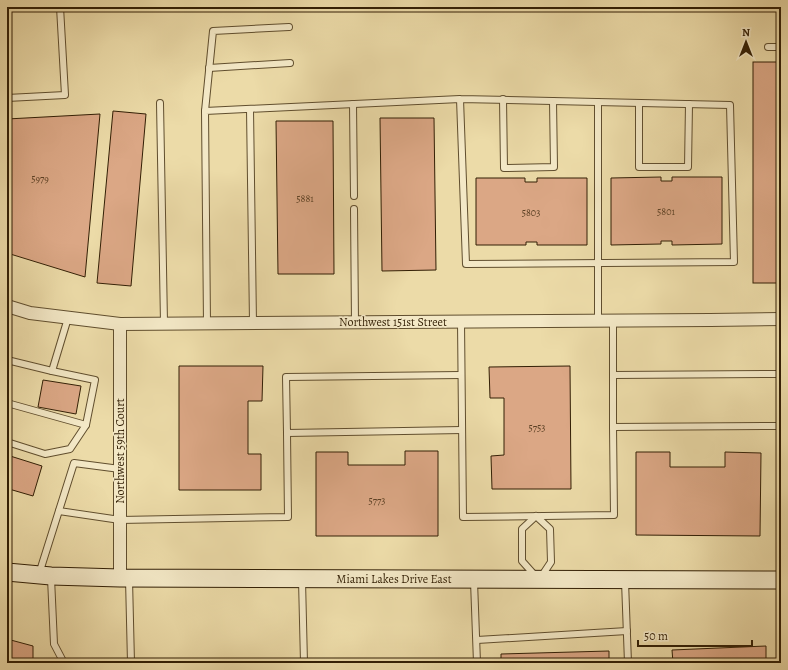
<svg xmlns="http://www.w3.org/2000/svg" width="788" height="670" viewBox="0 0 788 670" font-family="Alegreya,serif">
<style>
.building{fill:#dba785;stroke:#321f05}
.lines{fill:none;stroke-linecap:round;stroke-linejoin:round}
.service-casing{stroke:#604e2e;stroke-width:8}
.minor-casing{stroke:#604e2e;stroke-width:14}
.secondary-casing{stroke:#321f05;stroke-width:19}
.service{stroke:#f3e8c6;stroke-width:6}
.minor{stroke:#f3e8c6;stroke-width:12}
.secondary{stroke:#f3e8c6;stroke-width:17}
.labels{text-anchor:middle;stroke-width:3;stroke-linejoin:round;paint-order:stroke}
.number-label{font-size:10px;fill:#5c4125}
.street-label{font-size:12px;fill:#321f05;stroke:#f3e8c6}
</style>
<rect width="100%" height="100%" fill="#ecdba8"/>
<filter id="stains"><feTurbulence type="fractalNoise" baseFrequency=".005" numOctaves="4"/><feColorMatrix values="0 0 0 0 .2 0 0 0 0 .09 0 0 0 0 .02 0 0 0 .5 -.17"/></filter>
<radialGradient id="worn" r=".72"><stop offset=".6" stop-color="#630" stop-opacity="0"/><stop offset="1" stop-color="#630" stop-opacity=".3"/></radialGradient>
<g class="building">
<rect x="753" y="62" width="28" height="221"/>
<polygon points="113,111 146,114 131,286 97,283"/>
<polygon points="100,114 85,277 7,253 8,151 7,151 7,119"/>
<polygon points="380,118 434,118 436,270 382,271"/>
<polygon points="276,121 333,121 334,274 278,274"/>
<polygon points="661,177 661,181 672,181 672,177 722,177 722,244 672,245 672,241 661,241 661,244 611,245 611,178"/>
<polygon points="476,178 525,178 525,182 537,182 537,178 587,178 587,245 537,245 537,242 526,242 526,245 476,245"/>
<polygon points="179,366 263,366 262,401 248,401 248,454 261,454 261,490 179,490"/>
<polygon points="570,366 571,489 492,489 491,456 504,455 504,398 490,398 489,367"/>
<polygon points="43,380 81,386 76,414 38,407"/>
<polygon points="405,451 438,451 438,536 316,536 316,452 348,452 348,465 405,465"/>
<polygon points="636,452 670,452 670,467 725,467 725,452 761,453 760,536 636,535"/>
<polygon points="7,455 42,466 33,496 9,489 7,495"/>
<polygon points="7,639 33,646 33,663 7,663"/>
<polygon points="766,646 766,663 673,663 672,650"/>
<polygon points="609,651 609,663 501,663 501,654"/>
<polygon points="439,659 439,663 345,663 345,662"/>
</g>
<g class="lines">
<g class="service-casing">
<g id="service">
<polyline points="768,47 781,47"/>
<polyline points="209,68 290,63"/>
<polyline points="7,98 65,95 60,7"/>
<polyline points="503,99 504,168 554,167 553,101"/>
<polyline points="160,103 164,323"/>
<polyline points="639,103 639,167 688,167 689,104"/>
<polyline points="353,104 354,196"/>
<polyline points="250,109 253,323"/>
<polyline points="205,111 213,31 289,27"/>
<polyline points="354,209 355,322"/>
<polyline points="598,321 598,102"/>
<polyline points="613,321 613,427 781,426"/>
<polyline points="461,322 463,517 614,515 613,427"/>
<polyline points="207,323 205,111 460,99 730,105 734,262 466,264 460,99"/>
<polyline points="7,360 52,371 68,318"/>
<polyline points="52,371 95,380 86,425"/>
<polyline points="461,375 286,377 287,433 462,430"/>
<polyline points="613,375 781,374"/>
<polyline points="7,403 86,425 70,449 45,454 7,442"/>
<polyline points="59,511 120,520 288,517 287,433"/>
<polygon points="536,516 550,529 551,562 539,580 522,561 522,529"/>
<polyline points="39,574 74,463 120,469"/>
<polyline points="51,578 54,644 64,663"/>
<polyline points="129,579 131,663"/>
<polyline points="302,580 304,663"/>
<polyline points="474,581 477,663"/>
<polyline points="625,581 628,663"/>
<polyline points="477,640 627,631"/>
</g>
</g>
<g class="minor-casing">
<g id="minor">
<polyline points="7,306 30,313 120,324 710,320 781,319"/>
<polyline points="120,324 120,578"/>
</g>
</g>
<g class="secondary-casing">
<polyline id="secondary" points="7,572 51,576 120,578 781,580"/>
</g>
<use href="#service" class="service"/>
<use href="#minor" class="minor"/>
<use href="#secondary" class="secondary"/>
</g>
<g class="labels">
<g class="number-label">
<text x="40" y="182">5979</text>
<text x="305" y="202">5881</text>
<text x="666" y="215">5801</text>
<text x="531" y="216">5803</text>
<text x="537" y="431">5753</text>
<text x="377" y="504">5773</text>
</g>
<g class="street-label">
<text x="393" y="326">Northwest 151st Street</text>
<text transform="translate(120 451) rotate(-90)" y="4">Northwest 59th Court</text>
<text x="394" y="583">Miami Lakes Drive East</text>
</g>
</g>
<rect width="788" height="670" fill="none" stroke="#ecdba8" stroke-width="24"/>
<rect x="8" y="8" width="772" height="654" fill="none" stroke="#321f05" stroke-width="2"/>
<rect x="12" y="12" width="764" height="646" fill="none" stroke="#321f05"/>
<g transform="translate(746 42)" stroke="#f3e8c6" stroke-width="3" paint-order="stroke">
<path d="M0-3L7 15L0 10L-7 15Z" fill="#321f05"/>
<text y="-6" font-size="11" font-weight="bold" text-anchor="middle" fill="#321f05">N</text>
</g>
<path d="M638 640v6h114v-6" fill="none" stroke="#321f05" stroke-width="2"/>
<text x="644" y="640" font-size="12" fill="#321f05" stroke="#f3e8c6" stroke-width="3" paint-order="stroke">50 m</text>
<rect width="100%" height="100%" filter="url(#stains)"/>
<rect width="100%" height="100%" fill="url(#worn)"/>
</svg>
